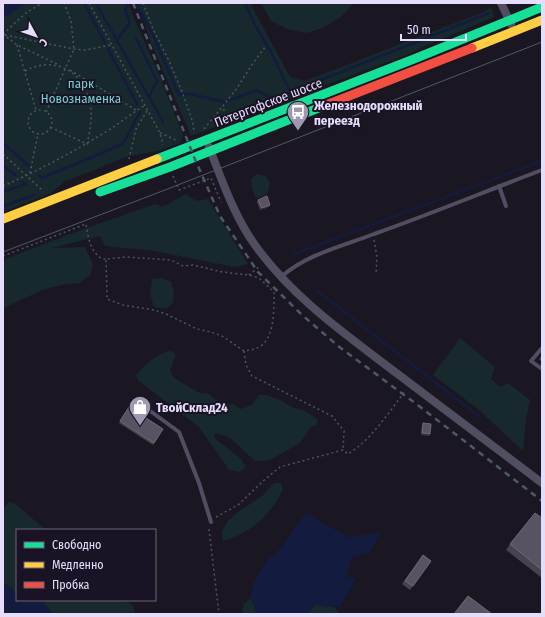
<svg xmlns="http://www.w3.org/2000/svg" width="545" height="617" viewBox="0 0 545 617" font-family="'Fira Sans Condensed',sans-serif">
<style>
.green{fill:#18292d}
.water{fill:#131b3e}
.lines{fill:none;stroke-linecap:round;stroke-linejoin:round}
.stream{stroke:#131b3e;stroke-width:2.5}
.path{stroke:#4e5462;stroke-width:1.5;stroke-dasharray:2 3;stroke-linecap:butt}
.lane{stroke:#524e61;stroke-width:4}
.street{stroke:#524e61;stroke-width:8}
.fast{stroke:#16e098;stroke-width:9}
.slow{stroke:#ffcf43;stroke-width:9}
.jam{stroke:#f24e42;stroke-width:9}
.tram{stroke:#4d5869;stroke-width:1}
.rail{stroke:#4d5869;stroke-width:2.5;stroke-dasharray:6 5;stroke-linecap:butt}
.wall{fill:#474250}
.shaded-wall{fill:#2e2a36}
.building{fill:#585262;stroke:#6e687a}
.labels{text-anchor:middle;stroke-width:4;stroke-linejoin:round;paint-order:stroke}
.park-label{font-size:13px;fill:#72d1cb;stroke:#1a1326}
.street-label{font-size:13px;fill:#e6ddfa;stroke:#1a1326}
.poi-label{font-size:13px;font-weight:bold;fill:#e6ddfa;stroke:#1a1326;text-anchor:start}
</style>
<rect width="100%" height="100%" fill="#1b1722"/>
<g class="green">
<polygon points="3,3 128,3 134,18 160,77 183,136 180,143 158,151 129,156 64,182 51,193 3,212"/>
<polygon points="138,3 250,3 290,77 305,81 486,11 491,7 494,17 425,46 411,53 191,136 151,42"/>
<polygon points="261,3 354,3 341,17 322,28 307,33 287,29 271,21"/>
<polygon points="257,174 265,176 270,182 268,192 265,196 256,198 252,188 251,179"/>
<polygon points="186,194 196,201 208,199 248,264 235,267 155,251 105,246 100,236 52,248 85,247 93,265 90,275 79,283 66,284 45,289 12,304 3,309 3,260 70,234 155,204 162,207"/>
<polygon points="162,278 171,282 174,292 173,303 166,309 154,307 150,294 152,279"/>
<polygon points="460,338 495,367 491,379 500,387 508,383 530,400 526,419 523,451 478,409 433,375"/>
<path d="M172 351 176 355 170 370 172 376 182 383 200 393 209 394 222 405 233 404 241 409 252 405 259 395H267L280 400 292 407 305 411 317 419V425L311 427 300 443 270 460 255 461 230 438 216 433 213 437 240 458 246 467 240 472 229 470 200 428 138 380 136 375C146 365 157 352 172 351Z"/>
<path d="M274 483H281L283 489C272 514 250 534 223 541L222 531 228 521 238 512 262 496Z"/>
<polygon points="9,502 14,503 46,530 17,530 17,595 12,588 3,583 3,509"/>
<polygon points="251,598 257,614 242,614 244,604"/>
<polygon points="41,600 125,600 133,606 135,614 53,614"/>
<polygon points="317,603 323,606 334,607 340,614 307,614"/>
</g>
<g class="water">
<path d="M3 3H25C17 8 12 15 3 17Z"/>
<polygon points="306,513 348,537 381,532 369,553 351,558 347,576 356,579 340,607 323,606 317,603 307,614 257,614 251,598 253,584 267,559 275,555"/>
<path d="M3 583C11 587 17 591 17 600H41L53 614H3Z"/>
</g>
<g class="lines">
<g class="stream">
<polyline points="84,3 105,43"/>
<polyline points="96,3 163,122"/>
<polyline points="136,3 153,35 179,95 190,94 225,102 257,90 273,99 489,13"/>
<polyline points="245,3 256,27 271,52 291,93"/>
<polyline points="516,4 519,3"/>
<polyline points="136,38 157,81 149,97"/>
<polyline points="116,41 130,23 125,10 128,3"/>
<polyline points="108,49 137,104"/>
<polyline points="3,143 29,166"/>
<polyline points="3,165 15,175"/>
<polyline points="39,175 42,178 123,144 140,112"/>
<polyline points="3,192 26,184 23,182"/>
<polyline points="3,206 34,195"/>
<polyline points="294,254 542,161"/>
<polyline points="316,290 480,417"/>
</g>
<g class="path">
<polyline points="89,3 160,133 163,145"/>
<polyline points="143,3 153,29 169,61 183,94 193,123 194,133"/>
<polyline points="3,34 17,45 57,64"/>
<polyline points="3,34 27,12 43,3"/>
<polyline points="5,35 74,49 86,50 111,45"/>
<polyline points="17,45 36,110"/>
<polyline points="70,70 136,110"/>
<path d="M25 71C54 55 84 71 90 104 93 117 90 130 87 144L50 127"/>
<circle cx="40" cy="122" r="12"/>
<polyline points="46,112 74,49 71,21 64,3"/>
<polyline points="226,121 223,106 237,88 253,63 266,46"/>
<polyline points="204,129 223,106"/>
<polyline points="160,133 176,140"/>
<polyline points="3,154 43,191"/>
<polyline points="129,159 136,129 147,111"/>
<polyline points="30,173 38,134"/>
<polyline points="173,176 179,190 211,178 221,202"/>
<path d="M3 186C38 171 71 153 104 133 118 125 130 114 144 106"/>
<polyline points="374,240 377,257 376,274"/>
<path d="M3 256 86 224C88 237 90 251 102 259H106"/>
<polyline points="249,275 260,266"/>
<path d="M244 351 222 336 211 332 197 329 166 314 154 310 123 305 107 299 106 259 126 257 171 260 183 266 193 265 222 272 249 275 259 278 274 292C274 308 275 339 259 347 254 350 249 350 244 351L246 365 252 376 332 416 344 431 343 450"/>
<path d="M216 517 238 505 263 481 280 467 343 450 348 454C372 439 389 412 406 390"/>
<polyline points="209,529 219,614"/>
</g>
<g class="lane">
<polyline points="499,186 506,206"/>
<path d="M281 277C307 254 343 246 374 234 431 214 486 191 542 170"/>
<polyline points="542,348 531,361 542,369"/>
<polyline points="142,405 179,432 199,483 211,522"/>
</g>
<g class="street">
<polyline points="501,3 511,24"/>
<path d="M209 147C222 180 234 216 255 245 293 298 344 333 395 372 444 409 493 446 542 483"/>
</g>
<g class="fast">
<polyline points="157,159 414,59 542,7"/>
<polyline points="100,192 170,167 326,105"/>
</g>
<g class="slow">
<polyline points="472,48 542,20"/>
<polyline points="3,219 157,159"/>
</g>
<polyline class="jam" points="326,105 472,48"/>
<polyline class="tram" points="3,252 165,190 542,42"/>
<polyline class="rail" points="133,3 194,157 220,216 258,272 301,314 338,346 419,406 542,501"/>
</g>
<g class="wall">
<polygon points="258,200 270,205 269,207 260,210 257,202"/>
<polygon points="542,355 542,362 539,359"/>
<polygon points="129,407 163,429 153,445 119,423"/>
<polygon points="423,423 430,434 429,436 421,435 422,425"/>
<polygon points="542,518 542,578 506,550 510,544"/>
<polygon points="423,555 431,561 410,590 402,584"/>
</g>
<g class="shaded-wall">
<polygon points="270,205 269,207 260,210 262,208"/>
<polygon points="422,433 430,434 429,436 421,435"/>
</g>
<g class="building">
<polygon points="267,196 270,205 262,208 258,200"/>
<polygon points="129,407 163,429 154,443 120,421"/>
<polygon points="423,423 431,424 430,434 422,433"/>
<polygon points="535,513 542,518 542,570 510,544"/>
<polygon points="423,555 431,561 413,586 405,581"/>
<polygon points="468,596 492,614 454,614"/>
</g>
<defs>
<g id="bus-pin" transform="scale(1.15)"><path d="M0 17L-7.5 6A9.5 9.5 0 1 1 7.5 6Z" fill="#9f98ae" stroke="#1a1326"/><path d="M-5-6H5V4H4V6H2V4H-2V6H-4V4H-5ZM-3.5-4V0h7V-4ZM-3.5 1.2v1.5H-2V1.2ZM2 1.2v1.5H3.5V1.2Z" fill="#fff"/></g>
<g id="shop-pin" transform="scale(1.15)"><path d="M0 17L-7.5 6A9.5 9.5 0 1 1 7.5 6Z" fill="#9f98ae" stroke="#1a1326"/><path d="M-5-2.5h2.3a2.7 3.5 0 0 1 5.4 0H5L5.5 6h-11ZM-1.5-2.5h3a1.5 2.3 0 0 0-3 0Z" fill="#fff"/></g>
</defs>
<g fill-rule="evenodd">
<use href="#bus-pin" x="298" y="112"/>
<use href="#shop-pin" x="140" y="407"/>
</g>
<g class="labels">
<g class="park-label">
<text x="81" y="88">парк<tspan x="81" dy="15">Новознаменка</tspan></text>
</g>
<g class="street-label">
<text transform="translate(268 102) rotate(-21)" y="5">Петергофское шоссе</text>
</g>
<g class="poi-label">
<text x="314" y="110">Железнодорожный<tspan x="314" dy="15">переезд</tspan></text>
<text x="156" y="412">ТвойСклад24</text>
</g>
</g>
<rect width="545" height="617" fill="none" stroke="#e6ddfa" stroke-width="8"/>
<rect x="16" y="529" width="140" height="72" fill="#1a1326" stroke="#6c647b"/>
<rect x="24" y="542" width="20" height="6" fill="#16e098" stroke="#6c647b"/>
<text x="52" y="549" font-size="12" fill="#e6ddfa">Свободно</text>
<rect x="24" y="562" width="20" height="6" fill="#ffcf43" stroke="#6c647b"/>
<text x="52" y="569" font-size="12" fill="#e6ddfa">Медленно</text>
<rect x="24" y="582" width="20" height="6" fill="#f24e42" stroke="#6c647b"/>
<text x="52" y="589" font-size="12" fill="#e6ddfa">Пробка</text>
<g transform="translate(36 36) rotate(130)" stroke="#1a1326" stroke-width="3" paint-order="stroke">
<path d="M0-3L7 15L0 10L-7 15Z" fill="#e6ddfa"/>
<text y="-6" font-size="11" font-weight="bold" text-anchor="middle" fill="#e6ddfa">С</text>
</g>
<path d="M401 34v6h65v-6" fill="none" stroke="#e6ddfa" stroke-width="2"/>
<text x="407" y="34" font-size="12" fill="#e6ddfa" stroke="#1a1326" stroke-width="3" paint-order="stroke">50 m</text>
</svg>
